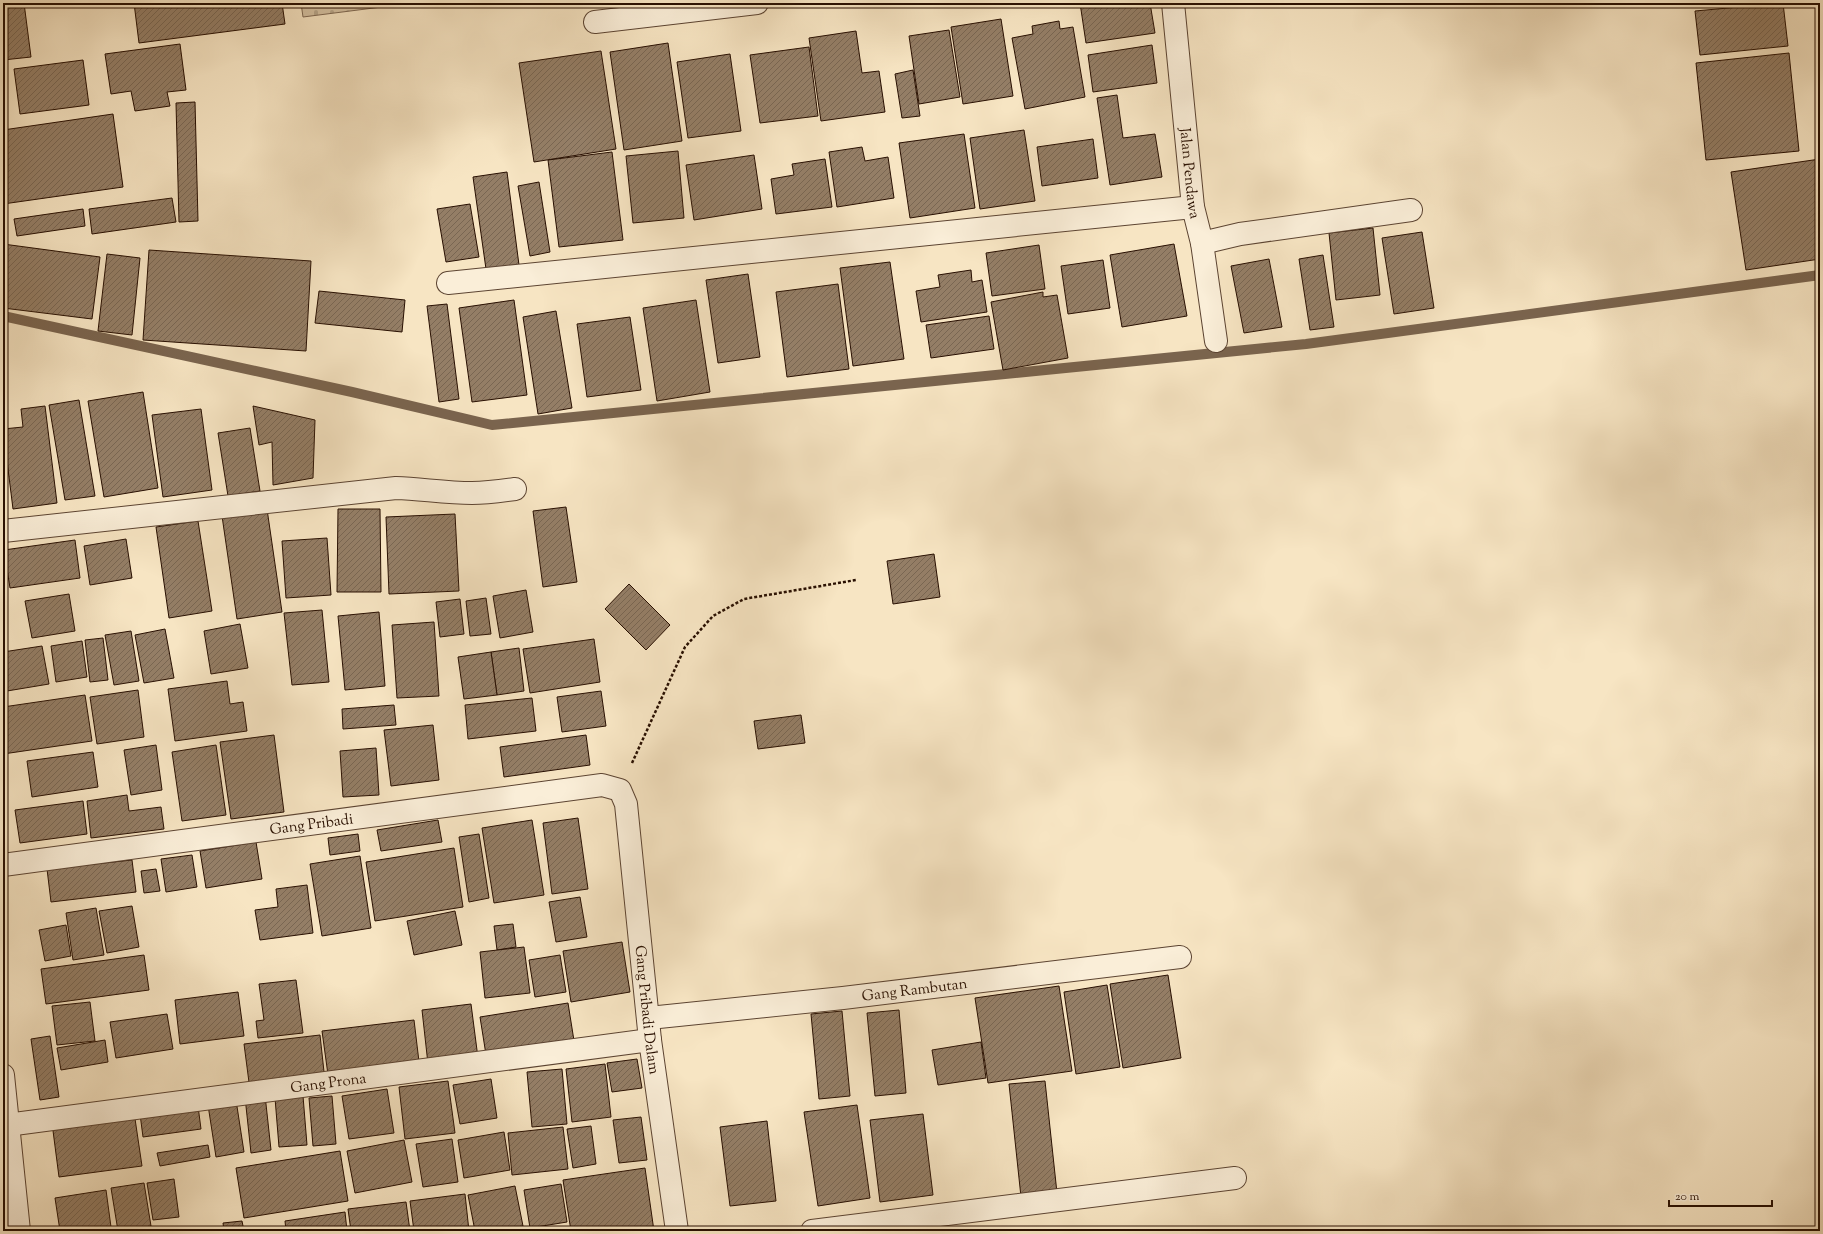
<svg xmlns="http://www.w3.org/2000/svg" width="1823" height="1234" viewBox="0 0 1823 1234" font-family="'Sorts Mill Goudy',serif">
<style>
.cemetery{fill:url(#cemetery-stones);stroke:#7e6852}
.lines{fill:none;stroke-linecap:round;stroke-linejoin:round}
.stream{stroke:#7a644e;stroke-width:10}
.building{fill:url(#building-hatch);stroke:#280f01}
.minor-casing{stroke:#5c4432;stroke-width:24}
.path{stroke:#280f01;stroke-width:2.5;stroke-dasharray:3 2;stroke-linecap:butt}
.minor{stroke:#faeed8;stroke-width:22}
.labels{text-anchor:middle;stroke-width:3.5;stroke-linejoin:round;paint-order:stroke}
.street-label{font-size:15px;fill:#280f01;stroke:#faeed8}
</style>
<defs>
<pattern id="cemetery-stones" width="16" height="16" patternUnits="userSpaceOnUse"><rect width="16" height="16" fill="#d4c1a2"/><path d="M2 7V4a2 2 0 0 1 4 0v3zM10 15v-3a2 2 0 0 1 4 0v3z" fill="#b6a58a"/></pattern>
<pattern id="building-hatch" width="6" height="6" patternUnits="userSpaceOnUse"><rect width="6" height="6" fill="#947e66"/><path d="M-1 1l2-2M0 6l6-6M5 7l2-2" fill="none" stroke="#796652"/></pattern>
</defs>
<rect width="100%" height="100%" fill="#f7e5c3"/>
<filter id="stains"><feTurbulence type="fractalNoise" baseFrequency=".005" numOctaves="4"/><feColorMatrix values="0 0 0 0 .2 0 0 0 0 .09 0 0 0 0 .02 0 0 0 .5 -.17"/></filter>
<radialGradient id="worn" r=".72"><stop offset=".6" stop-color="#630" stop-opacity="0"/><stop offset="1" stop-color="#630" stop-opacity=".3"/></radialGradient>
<polygon class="cemetery" points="301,3 413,3 303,17"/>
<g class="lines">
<polyline class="stream" points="3,316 352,392 492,425 1306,344 1820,275"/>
</g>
<g class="building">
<polygon points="3,3 24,3 31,57 3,60"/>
<polygon points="134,3 282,3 285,24 139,43"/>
<polygon points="1080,3 1150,3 1155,33 1086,43"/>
<polygon points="1783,3 1788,46 1700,55 1695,11"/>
<polygon points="1001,19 1013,96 963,104 951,27"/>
<polygon points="1059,21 1060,29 1073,27 1085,97 1025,109 1012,38 1033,34 1032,26"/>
<polygon points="949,30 960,97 919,104 909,36"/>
<polygon points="856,31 862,73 879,71 885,112 821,121 809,38"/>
<polygon points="668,43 682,141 624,150 610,52"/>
<polygon points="180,44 186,90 167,92 170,106 135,111 131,91 111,94 105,54"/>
<polygon points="1152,45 1157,83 1093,92 1088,55"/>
<polygon points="809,47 818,116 760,123 750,55"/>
<polygon points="601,51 616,149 534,162 519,63"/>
<polygon points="1789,53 1799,151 1706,160 1696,63"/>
<polygon points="730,54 741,131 688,138 677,62"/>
<polygon points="83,60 89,105 20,114 14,69"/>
<polygon points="913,70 920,116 902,118 895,74"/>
<polygon points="1117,95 1123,138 1155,134 1162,177 1110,185 1097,98"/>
<polygon points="195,102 198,221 179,222 176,103"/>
<polygon points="113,114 123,187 3,204 3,130"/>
<polygon points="1024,130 1035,201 980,209 970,138"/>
<polygon points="964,134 975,208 910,218 899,143"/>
<polygon points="1093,139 1098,178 1042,186 1037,147"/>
<polygon points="862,147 865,161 888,157 894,198 837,207 829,152"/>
<polygon points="678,151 684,218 633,223 626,156"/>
<polygon points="612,152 623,240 559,247 548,160"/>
<polygon points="754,155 762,209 694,220 686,165"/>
<polygon points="825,159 832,207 776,214 771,179 794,175 792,164"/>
<polygon points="1820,159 1820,259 1746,270 1731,172"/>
<polygon points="507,172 519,265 486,269 473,177"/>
<polygon points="539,182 550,252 530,256 518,186"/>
<polygon points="172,198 176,222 92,234 89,209"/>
<polygon points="470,204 479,257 446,262 437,209"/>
<polygon points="83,209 85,226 17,236 14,219"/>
<polygon points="1373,228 1380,295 1336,300 1329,233"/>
<polygon points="1422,232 1434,308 1394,314 1382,238"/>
<polygon points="3,244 100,257 92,319 3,308"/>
<polygon points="1174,244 1187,316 1122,327 1110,255"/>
<polygon points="1039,245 1045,289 992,296 986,253"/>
<polygon points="149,250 311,261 306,351 143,340"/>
<polygon points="107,254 140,258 132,335 98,331"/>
<polygon points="1323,255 1334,327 1310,330 1299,259"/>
<polygon points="1269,259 1282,327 1244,333 1231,266"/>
<polygon points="1103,260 1110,308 1068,314 1061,266"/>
<polygon points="890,262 904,359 853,366 840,268"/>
<polygon points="971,270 972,282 982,280 987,312 921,322 916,291 940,287 938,275"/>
<polygon points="748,274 760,357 718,363 706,280"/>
<polygon points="838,284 849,369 787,377 776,292"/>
<polygon points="319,291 405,300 402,332 315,323"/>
<polygon points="1043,292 1043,297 1057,295 1068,358 1003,370 991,302"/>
<polygon points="514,300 527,395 472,402 459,308"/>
<polygon points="696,300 710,392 657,401 643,308"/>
<polygon points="447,304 459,399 439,402 427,306"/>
<polygon points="556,311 572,408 538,414 523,317"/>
<polygon points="989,316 994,349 931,358 926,325"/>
<polygon points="630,317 641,390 587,397 577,324"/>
<polygon points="143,392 158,488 104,497 88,401"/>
<polygon points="79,400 95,496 65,500 49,405"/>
<polygon points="45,406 57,503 13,509 3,429 23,427 21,409"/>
<polygon points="253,406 315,420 313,478 273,485 272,442 259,445"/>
<polygon points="201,409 212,490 163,497 152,415"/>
<polygon points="250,428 260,491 228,496 218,433"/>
<polygon points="3,485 7,510 3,510"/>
<polygon points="566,507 577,582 543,587 533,511"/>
<polygon points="267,509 282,612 237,619 222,516"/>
<polygon points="338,509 380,509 381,592 337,592"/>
<polygon points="455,514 459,591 389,594 386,517"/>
<polygon points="198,521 212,611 169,618 156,527"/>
<polygon points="327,538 331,595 286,598 282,541"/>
<polygon points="126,539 132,578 90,585 84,546"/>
<polygon points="75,540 80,578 10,588 4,550"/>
<polygon points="934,554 940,597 893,604 887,561"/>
<polygon points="629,584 670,625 646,650 605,609"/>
<polygon points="526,590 533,632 500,638 493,596"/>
<polygon points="69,594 75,631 32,638 25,601"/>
<polygon points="486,598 491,634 470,636 466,601"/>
<polygon points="460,599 464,634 440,637 436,602"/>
<polygon points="322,610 329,682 292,685 284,613"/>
<polygon points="379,612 385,686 345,690 338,616"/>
<polygon points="434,622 439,696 397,698 392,625"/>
<polygon points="240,624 248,668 211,674 204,631"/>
<polygon points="165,629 174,678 144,683 135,635"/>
<polygon points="131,631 139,681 114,685 105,635"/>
<polygon points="103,638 108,680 90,682 85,640"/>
<polygon points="594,639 600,682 530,693 523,649"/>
<polygon points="82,641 87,677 56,682 51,646"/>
<polygon points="42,646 49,684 7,691 3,665 3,652"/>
<polygon points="519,648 524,691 497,695 491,652"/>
<polygon points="491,652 497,695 464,699 458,657"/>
<polygon points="227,681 230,704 243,702 247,731 175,741 168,689"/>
<polygon points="138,690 144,737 97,744 90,697"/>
<polygon points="601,691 606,726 562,732 557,697"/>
<polygon points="85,695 92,741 3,754 3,707"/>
<polygon points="532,698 536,731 468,739 465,705"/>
<polygon points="394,705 396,725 343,729 342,709"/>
<polygon points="801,715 805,743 758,749 754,721"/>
<polygon points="433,725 439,780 391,786 384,730"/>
<polygon points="274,735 284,812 231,819 220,742"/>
<polygon points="586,735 590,765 504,777 500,747"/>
<polygon points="156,745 162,790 131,795 124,750"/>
<polygon points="216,745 226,815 182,821 172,752"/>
<polygon points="376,748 379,795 343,797 340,751"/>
<polygon points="93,752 98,787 32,797 27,761"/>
<polygon points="127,795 129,811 161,807 164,829 91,838 87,801"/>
<polygon points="83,801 87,834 20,843 15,810"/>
<polygon points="578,818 588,889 552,894 543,823"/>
<polygon points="438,820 442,842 381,851 377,830"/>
<polygon points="532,820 544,895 494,903 482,828"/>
<polygon points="358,834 360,851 330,855 328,838"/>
<polygon points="479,834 489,898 469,902 459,837"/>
<polygon points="256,842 262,879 206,888 200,851"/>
<polygon points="454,848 463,907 375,921 366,862"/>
<polygon points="192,855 197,887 166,892 161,859"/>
<polygon points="360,856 371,928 322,936 310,864"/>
<polygon points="132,860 136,892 51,902 47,869"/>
<polygon points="156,869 160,891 144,893 141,871"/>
<polygon points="307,885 313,933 260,940 255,910 278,907 276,889"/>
<polygon points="580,897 587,937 556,942 549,902"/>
<polygon points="132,906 139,947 107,953 99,911"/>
<polygon points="96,908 104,955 73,960 66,913"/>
<polygon points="455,911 462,945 414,955 407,921"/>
<polygon points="513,924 516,947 497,950 494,926"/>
<polygon points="66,925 71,956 45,961 39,930"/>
<polygon points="622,942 630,992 571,1002 563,951"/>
<polygon points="524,947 530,993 485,998 480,952"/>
<polygon points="144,955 149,990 46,1004 41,969"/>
<polygon points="560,955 566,992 535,997 529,960"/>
<polygon points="1168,975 1181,1058 1123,1068 1110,984"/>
<polygon points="296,980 303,1033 258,1038 256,1021 264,1020 259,984"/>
<polygon points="1107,985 1120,1067 1076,1074 1064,992"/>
<polygon points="1059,986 1072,1071 988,1083 975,998"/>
<polygon points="238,992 244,1036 180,1044 175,1000"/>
<polygon points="90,1002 95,1041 57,1045 52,1006"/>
<polygon points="568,1003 575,1047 487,1061 480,1017"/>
<polygon points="471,1004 478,1058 428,1064 422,1010"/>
<polygon points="899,1010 906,1093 875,1096 867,1013"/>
<polygon points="842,1011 850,1096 819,1099 811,1014"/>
<polygon points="167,1014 173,1049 116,1058 110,1022"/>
<polygon points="414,1020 420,1070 329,1082 322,1031"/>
<polygon points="320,1035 325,1081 250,1090 244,1044"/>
<polygon points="50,1036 59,1097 40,1100 31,1039"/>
<polygon points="105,1040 108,1062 61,1070 57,1048"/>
<polygon points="981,1042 986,1078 938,1085 932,1050"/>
<polygon points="637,1059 642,1088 612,1092 607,1063"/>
<polygon points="605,1064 611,1117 572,1122 566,1069"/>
<polygon points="562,1069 567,1124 532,1127 527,1072"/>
<polygon points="491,1079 497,1118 460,1124 453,1085"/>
<polygon points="448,1081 455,1133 405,1139 399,1087"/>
<polygon points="1045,1081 1057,1193 1021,1197 1009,1084"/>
<polygon points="387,1089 394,1133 349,1139 342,1096"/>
<polygon points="265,1095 271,1150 251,1153 245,1097"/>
<polygon points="303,1096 307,1145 279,1147 275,1098"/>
<polygon points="332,1096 336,1144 313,1146 309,1098"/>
<polygon points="236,1100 244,1152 216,1157 208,1105"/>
<polygon points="857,1105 870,1198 818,1206 804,1112"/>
<polygon points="198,1106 201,1129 143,1137 140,1114"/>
<polygon points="134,1112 142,1166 59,1177 52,1123"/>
<polygon points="923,1114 933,1195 880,1202 870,1120"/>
<polygon points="641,1117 647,1160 619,1163 613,1120"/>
<polygon points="767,1121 776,1201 730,1206 720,1127"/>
<polygon points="591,1126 596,1164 573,1168 567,1129"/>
<polygon points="563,1127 568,1169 512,1175 508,1133"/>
<polygon points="504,1132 510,1170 464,1178 458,1140"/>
<polygon points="452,1139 458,1182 423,1187 416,1144"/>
<polygon points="404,1140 412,1182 355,1193 347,1151"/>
<polygon points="208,1145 210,1157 160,1166 157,1153"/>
<polygon points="340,1151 348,1201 244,1218 236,1168"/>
<polygon points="645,1168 654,1231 571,1231 563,1180"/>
<polygon points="174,1179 179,1217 153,1220 147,1183"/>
<polygon points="144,1183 151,1226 118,1231 111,1188"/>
<polygon points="561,1184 567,1222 530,1228 524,1190"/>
<polygon points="515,1186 523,1226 497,1231 475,1231 468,1195"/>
<polygon points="106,1190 111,1227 84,1231 60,1231 55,1198"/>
<polygon points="465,1194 469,1231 414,1231 410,1201"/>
<polygon points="406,1202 410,1231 351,1231 348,1209"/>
<polygon points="345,1212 347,1231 286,1231 285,1221"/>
<polygon points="242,1221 244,1231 224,1231 223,1223"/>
<polygon points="218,1227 218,1231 193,1231"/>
</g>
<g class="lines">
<g class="minor-casing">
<g id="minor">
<path id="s1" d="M1173 3 1193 207 1202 243 1216 341"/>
<polyline points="595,22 757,3"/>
<polyline points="1202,243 1240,234 1411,210"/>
<polyline points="448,283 1193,207"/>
<path d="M3 531 396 488C422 489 446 493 472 493 486 493 501 491 515 489"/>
<path id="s2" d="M3 865 602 785 620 790 626 804 650 1040 677 1231"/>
<path id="s3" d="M649 1018 843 998 1180 957"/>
<polyline points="3,1075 19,1231"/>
<path id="s4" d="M7 1125 650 1040"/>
<polyline points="812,1231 1235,1178"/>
</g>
</g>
<polyline class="path" points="632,763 685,647 713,616 744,599 856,580"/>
<use href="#minor" class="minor"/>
</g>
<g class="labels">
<g class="street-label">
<text dy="5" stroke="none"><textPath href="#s1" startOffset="171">Jalan Pendawa</textPath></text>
<text dy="5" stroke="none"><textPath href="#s2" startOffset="311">Gang Pribadi</textPath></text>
<text dy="5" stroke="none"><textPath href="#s3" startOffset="267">Gang Rambutan</textPath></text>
<text dy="5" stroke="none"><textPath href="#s2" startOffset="845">Gang Pribadi Dalam</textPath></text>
<text dy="5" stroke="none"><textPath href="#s4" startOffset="324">Gang Prona</textPath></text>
</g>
</g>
<rect width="1823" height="1234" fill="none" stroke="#f7e5c3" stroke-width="16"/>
<rect x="4" y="4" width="1815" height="1226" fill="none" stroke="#280f01" stroke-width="2"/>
<rect x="8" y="8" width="1807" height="1218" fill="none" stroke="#280f01"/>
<path d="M1669 1200v6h103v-6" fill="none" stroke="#280f01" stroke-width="2"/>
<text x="1675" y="1200" font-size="12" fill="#280f01" stroke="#faeed8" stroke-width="3" paint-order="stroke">20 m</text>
<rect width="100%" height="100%" filter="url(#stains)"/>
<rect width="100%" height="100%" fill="url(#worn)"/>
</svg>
